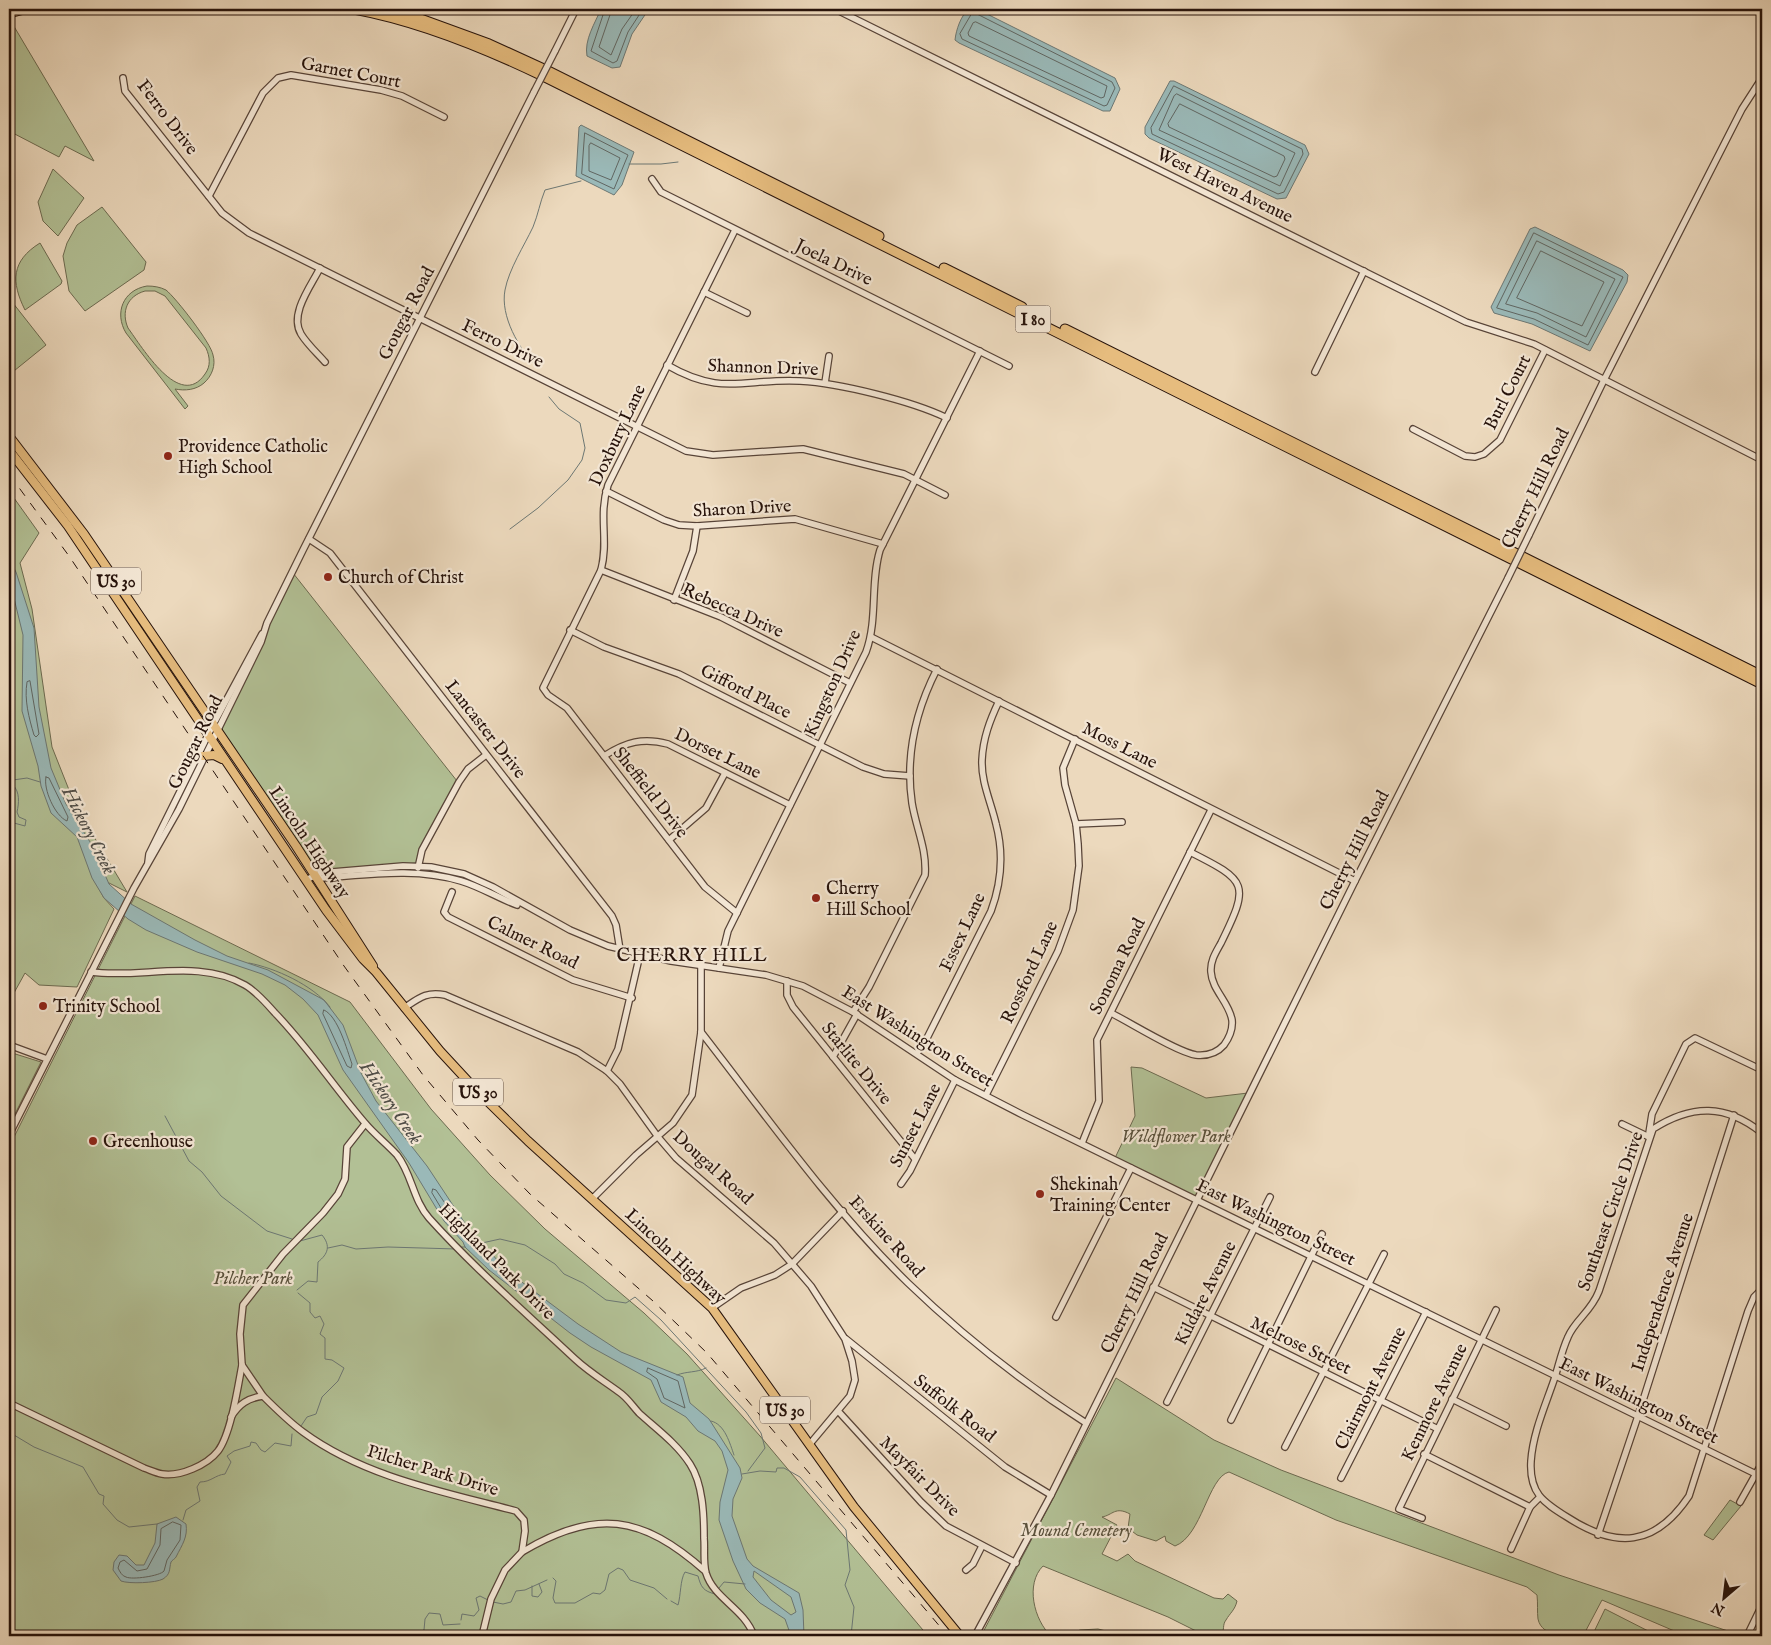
<svg xmlns="http://www.w3.org/2000/svg" width="1771" height="1645" viewBox="0 0 1771 1645" font-family="'IM FELL English',serif">
<style>
.green{fill:#b2c095;stroke:#6c6a50;fill-rule:evenodd}
.water{fill:#9ab9b8;stroke:#6c7773;fill-rule:evenodd}
.lines{fill:none;stroke-linecap:round;stroke-linejoin:round}
.shore{stroke:#606662;stroke-width:1}
.stream{stroke:#6c7773;stroke-width:1}
.minor-casing{stroke:#584438;stroke-width:8}
.major-casing{stroke:#27130b;stroke-width:10}
.highway-casing{stroke:#27130b;stroke-width:11}
.minor{stroke:#f3e6d4;stroke-width:5.5}
.major{stroke:#e6bc7e;stroke-width:8}
.highway{stroke:#e6bc7e;stroke-width:9}
.rail{stroke:#27130b;stroke-width:1;stroke-dasharray:9 9;stroke-linecap:butt}
.minor-bridge-casing{stroke:#584438;stroke-width:8;stroke-linecap:butt}
.minor-bridge{stroke:#f3e6d4;stroke-width:5.5}
.poi-dot{fill:#8f2418;stroke:#f3e6d4;stroke-width:2}
.labels{text-anchor:middle;stroke-width:4.5;stroke-linejoin:round;paint-order:stroke}
.shield{fill:#f3e6d4;stroke:#645247;stroke-width:1}
.shield-label{font-size:16px;font-weight:bold;fill:#27130b}
.street-label{font-size:18px;fill:#27130b;stroke:#f3e6d4}
.poi-label{font-size:18px;fill:#27130b;stroke:#f3e6d4;text-anchor:start}
.park-label{font-size:18px;font-style:italic;fill:#58503b;stroke:#f3e6d4}
.water-label{font-size:19px;font-style:italic;fill:#4f4d48;stroke:#f3e6d4}
.neighbourhood-label{font-size:19px;letter-spacing:1px;fill:#27130b;stroke:#f3e6d4}
</style>
<rect width="100%" height="100%" fill="#ecd9bd"/>
<filter id="stains"><feTurbulence type="fractalNoise" baseFrequency=".004" numOctaves="4"/><feColorMatrix values="0 0 0 0 .2 0 0 0 0 .09 0 0 0 0 .02 0 0 0 .5 -.17"/></filter>
<radialGradient id="worn" r=".72"><stop offset=".6" stop-color="#630" stop-opacity="0"/><stop offset="1" stop-color="#630" stop-opacity=".3"/></radialGradient>
<g class="green">
<polygon points="9,18 94,161 65,146 59,157 9,131"/>
<polygon points="53,169 84,198 58,236 43,221 38,202"/>
<polygon points="102,207 146,262 144,270 85,311 69,291 63,256 67,243 77,225"/>
<path d="M40 243 62 281 61 284 25 310C11 282 11 261 40 243Z"/>
<path d="M147 286C154 286 160 287 166 290 176 298 211 343 213 355 216 365 212 376 204 383 196 390 185 391 175 389L188 406 185 409 126 333C114 313 123 290 147 286ZM145 291H155L165 296 206 348C210 357 211 366 205 374 180 411 142 347 128 328 121 312 127 296 145 291Z"/>
<polygon points="9,298 46,345 9,375"/>
<polygon points="9,491 39,533 20,563 32,609 52,747 75,805 127,892 91,874 104,898 114,909 77,987 39,985 25,973 9,1002"/>
<polygon points="293,573 457,781 416,863 316,873 219,731"/>
<polygon points="135,896 350,1002 431,1109 490,1175 545,1229 644,1313 687,1354 760,1436 928,1636 9,1636 9,1147"/>
<polygon points="9,1052 41,1062 9,1126"/>
<polygon points="1131,1067 1142,1068 1206,1098 1248,1093 1195,1197 1115,1158 1135,1116"/>
<path d="M1116 1378 1214 1440 1281 1470 1559 1575 1743 1636H1686L1602 1600 1583 1636C1569 1636 1542 1638 1538 1619 1537 1612 1538 1603 1537 1595L1527 1587 1336 1520 1229 1472C1208 1477 1202 1536 1175 1546L1166 1541 1165 1536 1156 1541 1137 1535 1128 1528 1130 1514C1115 1506 1113 1515 1102 1517L1117 1525 1102 1554 1117 1561 1128 1554 1135 1561 1214 1598 1223 1599 1228 1594 1237 1601C1235 1610 1230 1613 1226 1620 1222 1625 1225 1630 1221 1636H1206L1168 1617 1043 1566C1025 1584 1034 1620 1051 1636H981Z"/>
<polygon points="1730,1500 1741,1506 1713,1540 1704,1535"/>
<polygon points="1605,1609 1658,1636 1592,1636"/>
<polygon points="1098,1629 1110,1632 1114,1636 1066,1636 1080,1630"/>
</g>
<g class="water">
<path d="M601 9H649L632 34 620 67 612 68 587 56C584 40 595 23 601 9Z"/>
<path d="M969 9H977L1115 78 1120 89 1110 111H1103L959 43 955 40C956 30 961 15 969 9Z"/>
<polygon points="1170,81 1174,81 1305,145 1309,154 1286,198 1277,199 1149,138 1145,134 1145,127"/>
<polygon points="581,125 634,152 622,185 614,195 576,176 579,127"/>
<polygon points="1535,227 1623,270 1628,275 1627,282 1590,351 1532,324 1494,313 1491,307 1530,229"/>
<path d="M9 559 16 572 34 628 39 707 51 768 66 804 92 845 109 884 131 904 195 940 227 956 268 970 324 1000 343 1025 361 1073 376 1101 427 1166 476 1240 482 1243 507 1271 578 1324 621 1352 683 1377 690 1403 709 1419 740 1468 742 1478 733 1499 732 1516 747 1559 753 1566 799 1593 803 1610 804 1636H791L785 1619 760 1603 746 1589 733 1561 719 1520 720 1502 728 1470 722 1451 715 1441 698 1431 686 1417 661 1402 651 1380 591 1347 570 1333 489 1270 465 1247 463 1242 444 1221 409 1163 343 1070 318 1015 303 999 285 985 262 974 197 952 146 930 128 919 104 898 92 878 77 837 51 813 41 786 38 766 22 711 23 635 9 578ZM754 1571 791 1597 796 1612 791 1615 771 1600 753 1577Z"/>
<path d="M176 1517 186 1524C188 1537 182 1545 176 1557 175 1559 172 1560 171 1562 169 1569 171 1574 163 1579 156 1583 129 1584 121 1581L113 1570 114 1562 119 1555 127 1556 136 1565H144L155 1543 157 1524Z"/>
</g>
<g class="lines">
<g class="shore">
<polyline points="605,9 591,51 613,63 617,61 628,32 643,9"/>
<polyline points="612,9 599,47 611,55 622,29 636,9"/>
<polygon points="973,12 1112,82 1115,88 1107,105 1104,106 962,39 960,34"/>
<polygon points="976,22 1107,86 1104,97 1101,98 969,36 968,33 973,23"/>
<polygon points="1174,86 1302,149 1303,154 1284,192 1278,194 1152,134 1151,128"/>
<polygon points="1177,94 1295,153 1280,186 1159,130 1174,96"/>
<polygon points="1180,104 1284,156 1285,159 1277,176 1274,177 1169,127 1168,124"/>
<polygon points="585,133 628,155 614,189 582,174"/>
<polygon points="591,143 620,158 611,180 589,171 589,146"/>
<polygon points="1534,233 1623,277 1588,345 1534,319 1497,308"/>
<polygon points="1537,241 1615,279 1586,337 1537,313 1506,304"/>
<polygon points="1541,251 1604,282 1582,326 1517,298"/>
<path d="M30 681 39 734 36 737 34 735C29 718 24 700 27 682Z"/>
<path d="M46 777 49 778 68 817 67 821C55 816 43 789 46 777Z"/>
<path d="M324 1010C338 1016 347 1050 352 1064L351 1068 347 1066 323 1014Z"/>
<polygon points="433,1189 436,1190 455,1218 454,1222 447,1218 432,1193"/>
<polygon points="648,1368 678,1381 685,1408 664,1398 657,1379 647,1372"/>
<path d="M173 1522 181 1525 180 1540 167 1560 164 1571C160 1576 132 1580 126 1577 122 1576 120 1572 118 1568L120 1562 124 1560 137 1571 147 1569 160 1545 161 1529Z"/>
</g>
<g class="stream">
<polyline points="629,164 661,164 678,162"/>
<path d="M536 366C519 349 500 316 505 290 509 269 524 246 533 227 538 215 540 202 545 190L581 181"/>
<polyline points="510,529 538,508 568,480 582,460 585,448 580,423 559,409 549,397"/>
<path d="M9 825 14 823 25 826 26 820 19 817 17 812C19 803 20 792 13 785V780L27 778 40 782"/>
<path d="M249 963C275 968 313 985 330 1007"/>
<polyline points="165,1116 189,1161 202,1172 221,1196 267,1231 292,1239"/>
<polyline points="482,1243 500,1239 525,1245 555,1264 564,1274 583,1283 606,1300 626,1303 635,1297 661,1320 746,1412 761,1433 765,1448 748,1471"/>
<polyline points="462,1247 465,1247"/>
<polyline points="328,1248 342,1245 356,1249 388,1247 456,1249"/>
<path d="M297 1290 308 1281 317 1282 318 1262C328 1254 331 1246 322 1235L300 1241"/>
<polyline points="298,1293 310,1303 310,1312 315,1318 320,1316 324,1324 320,1334 325,1338 325,1359 332,1360 344,1368 338,1381 322,1397 316,1414 307,1417 301,1426"/>
<path d="M677 1375C687 1371 696 1373 706 1368"/>
<path d="M711 1421C725 1424 730 1444 734 1455"/>
<polyline points="9,1432 34,1447 83,1467 99,1494 104,1496 103,1504 117,1520 129,1527 157,1524"/>
<polyline points="742,1474 760,1471 776,1472 777,1468 784,1468 800,1477 846,1530 850,1570 845,1585 854,1607 851,1636"/>
<path d="M183 1520 186 1510 200 1501 197 1487 200 1482C211 1482 215 1475 225 1474L231 1462 227 1456 234 1451 250 1446 251 1442 256 1443 261 1450 265 1452 275 1443 291 1446 292 1434"/>
<polyline points="553,1578 556,1581 553,1598 555,1603 575,1603 593,1593 600,1594 605,1590 609,1574 618,1568 623,1570 630,1580 654,1588 667,1599"/>
<polyline points="532,1586 532,1596 538,1597 542,1592 539,1584"/>
<polyline points="719,1588 724,1582 745,1584"/>
<path d="M671 1601 678 1605C681 1595 680 1580 685 1572L698 1576C701 1587 703 1591 715 1594"/>
<polyline points="493,1602 503,1604 511,1602 516,1591 525,1590 547,1580"/>
<polyline points="461,1620 462,1614 474,1616 479,1610 476,1598 480,1596 488,1600"/>
<polyline points="311,1636 317,1634 320,1636"/>
<polyline points="329,1636 336,1636"/>
<polyline points="404,1636 407,1632 418,1632 424,1630 425,1619 429,1613 440,1614 443,1625 460,1624"/>
</g>
<g class="minor-casing">
<g id="minor">
<polyline points="835,9 1466,322 1534,344 1762,460"/>
<polyline points="555,51 576,9"/>
<polyline points="123,78 125,91 222,213 249,233 686,451 713,455 803,449 904,474 945,495"/>
<polyline points="652,179 661,192 1009,366"/>
<polyline points="209,196 263,93 278,78 291,75 381,90 402,96 444,117"/>
<path d="M735 230 608 485C598 516 609 540 601 570L543 688 548 695 567 708 705 887 737 913"/>
<path d="M320 268C311 286 289 314 301 334 307 344 317 353 325 362"/>
<polyline points="704,292 747,313"/>
<path d="M667 365C722 397 744 378 800 381 839 383 912 401 947 418"/>
<polyline points="1315,372 1364,271"/>
<polyline points="825,383 829,356"/>
<polyline points="1413,429 1465,456 1475,457 1484,454 1500,440 1545,350"/>
<polyline points="606,491 664,520 679,525 697,526 795,519 883,544"/>
<polyline points="1529,535 1604,380 1742,109 1762,78"/>
<polyline points="309,539 330,553 612,916 616,925 620,950"/>
<polyline points="601,570 721,617 850,683"/>
<polyline points="674,600 693,551 697,526"/>
<polyline points="570,630 604,647 679,674 863,767 884,774 910,776"/>
<polyline points="871,637 1355,881"/>
<path d="M604 756C626 742 643 737 668 744L790 805"/>
<polyline points="1076,824 1122,822"/>
<polyline points="669,840 706,808 725,773"/>
<polyline points="148,862 149,854 213,725 262,634"/>
<polyline points="418,868 422,850 459,782 468,769 486,755"/>
<path d="M316 876 321 878C367 875 415 867 461 881 481 887 498 898 517 905"/>
<polyline points="306,880 320,873 403,866 431,867 464,874 493,887 570,930 608,946 671,961 766,975 803,986 853,1012 955,1080 1023,1115 1762,1477"/>
<polyline points="452,892 444,912 448,917 573,980 632,998"/>
<path d="M719 968 728 931 866 652C878 619 870 583 880 550L980 351"/>
<path d="M91 972C141 979 199 958 245 985 257 992 266 1003 275 1013 308 1047 334 1087 365 1123 374 1134 387 1144 397 1155 412 1174 413 1200 429 1218 474 1268 526 1313 575 1359 589 1372 604 1381 619 1392 628 1398 633 1407 640 1414 658 1430 677 1444 690 1464 703 1484 704 1515 704 1538 705 1549 703 1562 706 1573 714 1599 744 1608 754 1636"/>
<polyline points="787,981 787,995 793,1007 915,1159"/>
<path d="M404 1008C419 998 427 991 445 995L578 1052 607 1071 620 1084 658 1137 676 1158 774 1243 811 1286 845 1339 852 1361 855 1380 850 1396 809 1445"/>
<path d="M853 1012 869 987 925 875C927 849 916 828 912 803 905 755 915 712 937 669"/>
<path d="M1111 1013C1131 1023 1177 1052 1196 1055 1207 1056 1217 1053 1224 1045 1229 1038 1233 1029 1232 1020 1229 1002 1212 990 1211 972 1210 961 1216 952 1221 943 1250 884 1248 881 1190 852"/>
<path d="M701 1032C767 1117 831 1208 908 1283 962 1335 1023 1383 1086 1423"/>
<polyline points="9,1045 47,1059"/>
<path d="M917 1053 926 1040 991 911C1002 881 1004 854 996 824 991 802 981 782 982 760 983 738 990 720 999 701"/>
<polyline points="833,1057 857,1014"/>
<polyline points="607,1071 618,1049 640,954"/>
<polyline points="986,1095 1058,951 1073,910 1079,866 1078,844 1076,824 1065,785 1063,768 1075,739"/>
<polyline points="1622,1124 1649,1137"/>
<polyline points="1649,1133 1652,1114 1686,1044 1695,1038 1762,1070"/>
<path d="M1762 1133C1726 1104 1692 1104 1653 1129L1599 1291C1591 1312 1575 1320 1568 1337 1562 1350 1559 1364 1555 1377 1546 1404 1533 1432 1531 1461 1529 1493 1543 1502 1567 1517 1616 1549 1655 1547 1689 1496L1748 1311 1754 1297 1762 1289"/>
<polyline points="9,1135 134,888 179,809 261,642 267,623 303,550 534,92"/>
<polyline points="1082,1143 1099,1101 1097,1040 1211,810"/>
<polyline points="901,1184 910,1171 955,1080"/>
<polyline points="592,1199 636,1155 673,1123 692,1095 701,1032 701,966"/>
<polyline points="1153,1287 1436,1428"/>
<polyline points="712,1308 741,1288 775,1275 792,1264 843,1211"/>
<polyline points="1056,1317 1131,1168"/>
<polyline points="846,1339 1005,1467 1051,1495"/>
<polyline points="263,1396 242,1365 240,1334 243,1305 283,1254 323,1213 338,1194 345,1179 347,1147 365,1124"/>
<polyline points="1452,1399 1506,1426"/>
<polyline points="1167,1402 1270,1197"/>
<path d="M9 1403 144 1468C150 1470 156 1473 162 1474 180 1477 207 1465 218 1451 231 1434 238 1386 242 1365"/>
<polyline points="839,1412 921,1502 946,1526 1016,1563"/>
<path d="M231 1417C239 1404 248 1398 263 1396 276 1409 288 1421 303 1432 364 1477 444 1492 516 1511L524 1520 525 1531 522 1552 505 1570 491 1599 482 1636"/>
<polyline points="1231,1420 1322,1234"/>
<polyline points="1285,1447 1384,1254"/>
<polyline points="1424,1454 1530,1507"/>
<polyline points="1341,1478 1426,1312"/>
<polyline points="1740,1502 1762,1463"/>
<polyline points="1422,1518 1399,1509 1496,1310"/>
<polyline points="1598,1535 1638,1416 1734,1115"/>
<polyline points="1511,1549 1530,1507 1539,1498"/>
<path d="M522 1552C595 1508 642 1515 705 1571"/>
<polyline points="966,1570 973,1564 982,1546"/>
<polyline points="975,1636 1051,1495 1355,881 1508,578"/>
<polyline points="1747,1636 1762,1605"/>
</g>
</g>
<g class="major-casing">
<g id="major">
<polyline points="9,436 84,534 296,846 373,966"/>
<polyline points="9,450 68,526 326,910 363,959 376,972 440,1051 477,1091 528,1141 712,1308 854,1507 960,1636"/>
<polyline points="203,756 214,755 222,759"/>
</g>
</g>
<g class="highway-casing">
<g id="highway">
<path d="M354 9C419 21 483 47 543 76L1762 684"/>
<polyline points="393,9 489,44 546,70 879,236"/>
<polyline points="9,13 24,9"/>
<polyline points="944,268 1022,307"/>
<polyline points="1065,329 1762,676"/>
</g>
</g>
<use href="#minor" class="minor"/>
<use href="#major" class="major"/>
<use href="#highway" class="highway"/>
<polyline class="rail" points="9,474 69,556 344,966 423,1075 478,1140 530,1194 653,1301 707,1353 948,1636"/>
<g class="minor-bridge-casing">
<g id="minor-bridge">
<polyline points="534,92 555,51"/>
<polyline points="1508,578 1529,535"/>
</g>
</g>
<use href="#minor-bridge" class="minor-bridge"/>
</g>
<g class="poi-dot">
<circle cx="168" cy="456" r="5"/>
<circle cx="328" cy="577" r="5"/>
<circle cx="816" cy="898" r="5"/>
<circle cx="43" cy="1006" r="5"/>
<circle cx="93" cy="1141" r="5"/>
<circle cx="1040" cy="1194" r="5"/>
</g>
<g class="labels">
<g class="shield">
<rect x="1015.5" y="305.5" width="35" height="27" rx="4"/>
<rect x="91" y="567.5" width="50" height="27" rx="4"/>
<rect x="453" y="1078.5" width="50" height="27" rx="4"/>
<rect x="760" y="1396.5" width="50" height="27" rx="4"/>
</g>
<g class="shield-label">
<text x="1033" y="325">I 80</text>
<text x="116" y="587">US 30</text>
<text x="478" y="1098">US 30</text>
<text x="785" y="1416">US 30</text>
</g>
<g class="street-label">
<text transform="translate(351 72) rotate(11)" y="6">Garnet Court</text>
<text transform="translate(168 117) rotate(53)" y="6">Ferro Drive</text>
<text transform="translate(1225 185) rotate(26)" y="6">West Haven Avenue</text>
<text transform="translate(834 262) rotate(26)" y="6">Joela Drive</text>
<text transform="translate(406 313) rotate(-63)" y="6">Gougar Road</text>
<text transform="translate(503 343) rotate(26)" y="6">Ferro Drive</text>
<text transform="translate(763 367) rotate(2)" y="6">Shannon Drive</text>
<text transform="translate(1507 392) rotate(-63)" y="6">Burl Court</text>
<text transform="translate(617 435) rotate(-65)" y="6">Doxbury Lane</text>
<text transform="translate(1535 488) rotate(-64)" y="6">Cherry Hill Road</text>
<text transform="translate(742 508) rotate(-3)" y="6">Sharon Drive</text>
<text transform="translate(733 610) rotate(24)" y="6">Rebecca Drive</text>
<text transform="translate(832 683) rotate(-66)" y="6">Kingston Drive</text>
<text transform="translate(746 691) rotate(27)" y="6">Gifford Place</text>
<text transform="translate(486 729) rotate(52)" y="6">Lancaster Drive</text>
<text transform="translate(195 742) rotate(-64)" y="6">Gougar Road</text>
<text transform="translate(1120 745) rotate(27)" y="6">Moss Lane</text>
<text transform="translate(718 753) rotate(26)" y="6">Dorset Lane</text>
<text transform="translate(651 792) rotate(52)" y="6">Sheffield Drive</text>
<text transform="translate(310 842) rotate(56)" y="6">Lincoln Highway</text>
<text transform="translate(1354 850) rotate(-63)" y="6">Cherry Hill Road</text>
<text transform="translate(962 932) rotate(-65)" y="6">Essex Lane</text>
<text transform="translate(533 942) rotate(26)" y="6">Calmer Road</text>
<text transform="translate(1117 966) rotate(-64)" y="6">Sonoma Road</text>
<text transform="translate(1029 972) rotate(-65)" y="6">Rossford Lane</text>
<text transform="translate(918 1036) rotate(32)" y="6">East Washington Street</text>
<text transform="translate(857 1063) rotate(51)" y="6">Starlite Drive</text>
<text transform="translate(915 1125) rotate(-63)" y="6">Sunset Lane</text>
<text transform="translate(713 1167) rotate(42)" y="6">Dougal Road</text>
<text transform="translate(1610 1211) rotate(-71)" y="6">Southeast Circle Drive</text>
<text transform="translate(1276 1222) rotate(26)" y="6">East Washington Street</text>
<text transform="translate(887 1236) rotate(48)" y="6">Erskine Road</text>
<text transform="translate(676 1256) rotate(43)" y="6">Lincoln Highway</text>
<text transform="translate(497 1261) rotate(45)" y="6">Highland Park Drive</text>
<text transform="translate(1662 1292) rotate(-72)" y="6">Independence Avenue</text>
<text transform="translate(1134 1293) rotate(-64)" y="6">Cherry Hill Road</text>
<text transform="translate(1205 1293) rotate(-63)" y="6">Kildare Avenue</text>
<text transform="translate(1301 1345) rotate(26)" y="6">Melrose Street</text>
<text transform="translate(1370 1388) rotate(-63)" y="6">Clairmont Avenue</text>
<text transform="translate(1639 1400) rotate(26)" y="6">East Washington Street</text>
<text transform="translate(1434 1402) rotate(-64)" y="6">Kenmore Avenue</text>
<text transform="translate(955 1408) rotate(38)" y="6">Suffolk Road</text>
<text transform="translate(433 1470) rotate(17)" y="6">Pilcher Park Drive</text>
<text transform="translate(920 1476) rotate(45)" y="6">Mayfair Drive</text>
</g>
<g class="poi-label">
<text x="178" y="452">Providence Catholic<tspan x="178" dy="21">High School</tspan></text>
<text x="338" y="583">Church of Christ</text>
<text x="826" y="894">Cherry<tspan x="826" dy="21">Hill School</tspan></text>
<text x="53" y="1012">Trinity School</text>
<text x="103" y="1147">Greenhouse</text>
<text x="1050" y="1190">Shekinah<tspan x="1050" dy="21">Training Center</tspan></text>
</g>
<g class="park-label">
<text x="1176" y="1142">Wildflower Park</text>
<text x="253" y="1284">Pilcher Park</text>
<text x="1076" y="1536">Mound Cemetery</text>
</g>
<g class="water-label">
<text transform="translate(90 830) rotate(63)" y="7">Hickory Creek</text>
<text transform="translate(392 1102) rotate(56)" y="7">Hickory Creek</text>
</g>
<g class="neighbourhood-label">
<text x="692" y="961">CHERRY HILL</text>
</g>
</g>
<rect width="1771" height="1645" fill="none" stroke="#ecd9bd" stroke-width="30"/>
<rect x="10" y="10" width="1751" height="1625" fill="none" stroke="#27130b" stroke-width="2.5"/>
<rect x="15" y="15" width="1741" height="1615" fill="none" stroke="#27130b"/>
<g transform="translate(1724 1598) rotate(208)" stroke="#f3e6d4" stroke-width="4" paint-order="stroke">
<path d="M0-4L9 19L0 12L-9 19Z" fill="#27130b"/>
<text y="-8" font-size="14" font-weight="bold" text-anchor="middle" fill="#27130b">N</text>
</g>
<rect width="100%" height="100%" filter="url(#stains)"/>
<rect width="100%" height="100%" fill="url(#worn)"/>
</svg>
